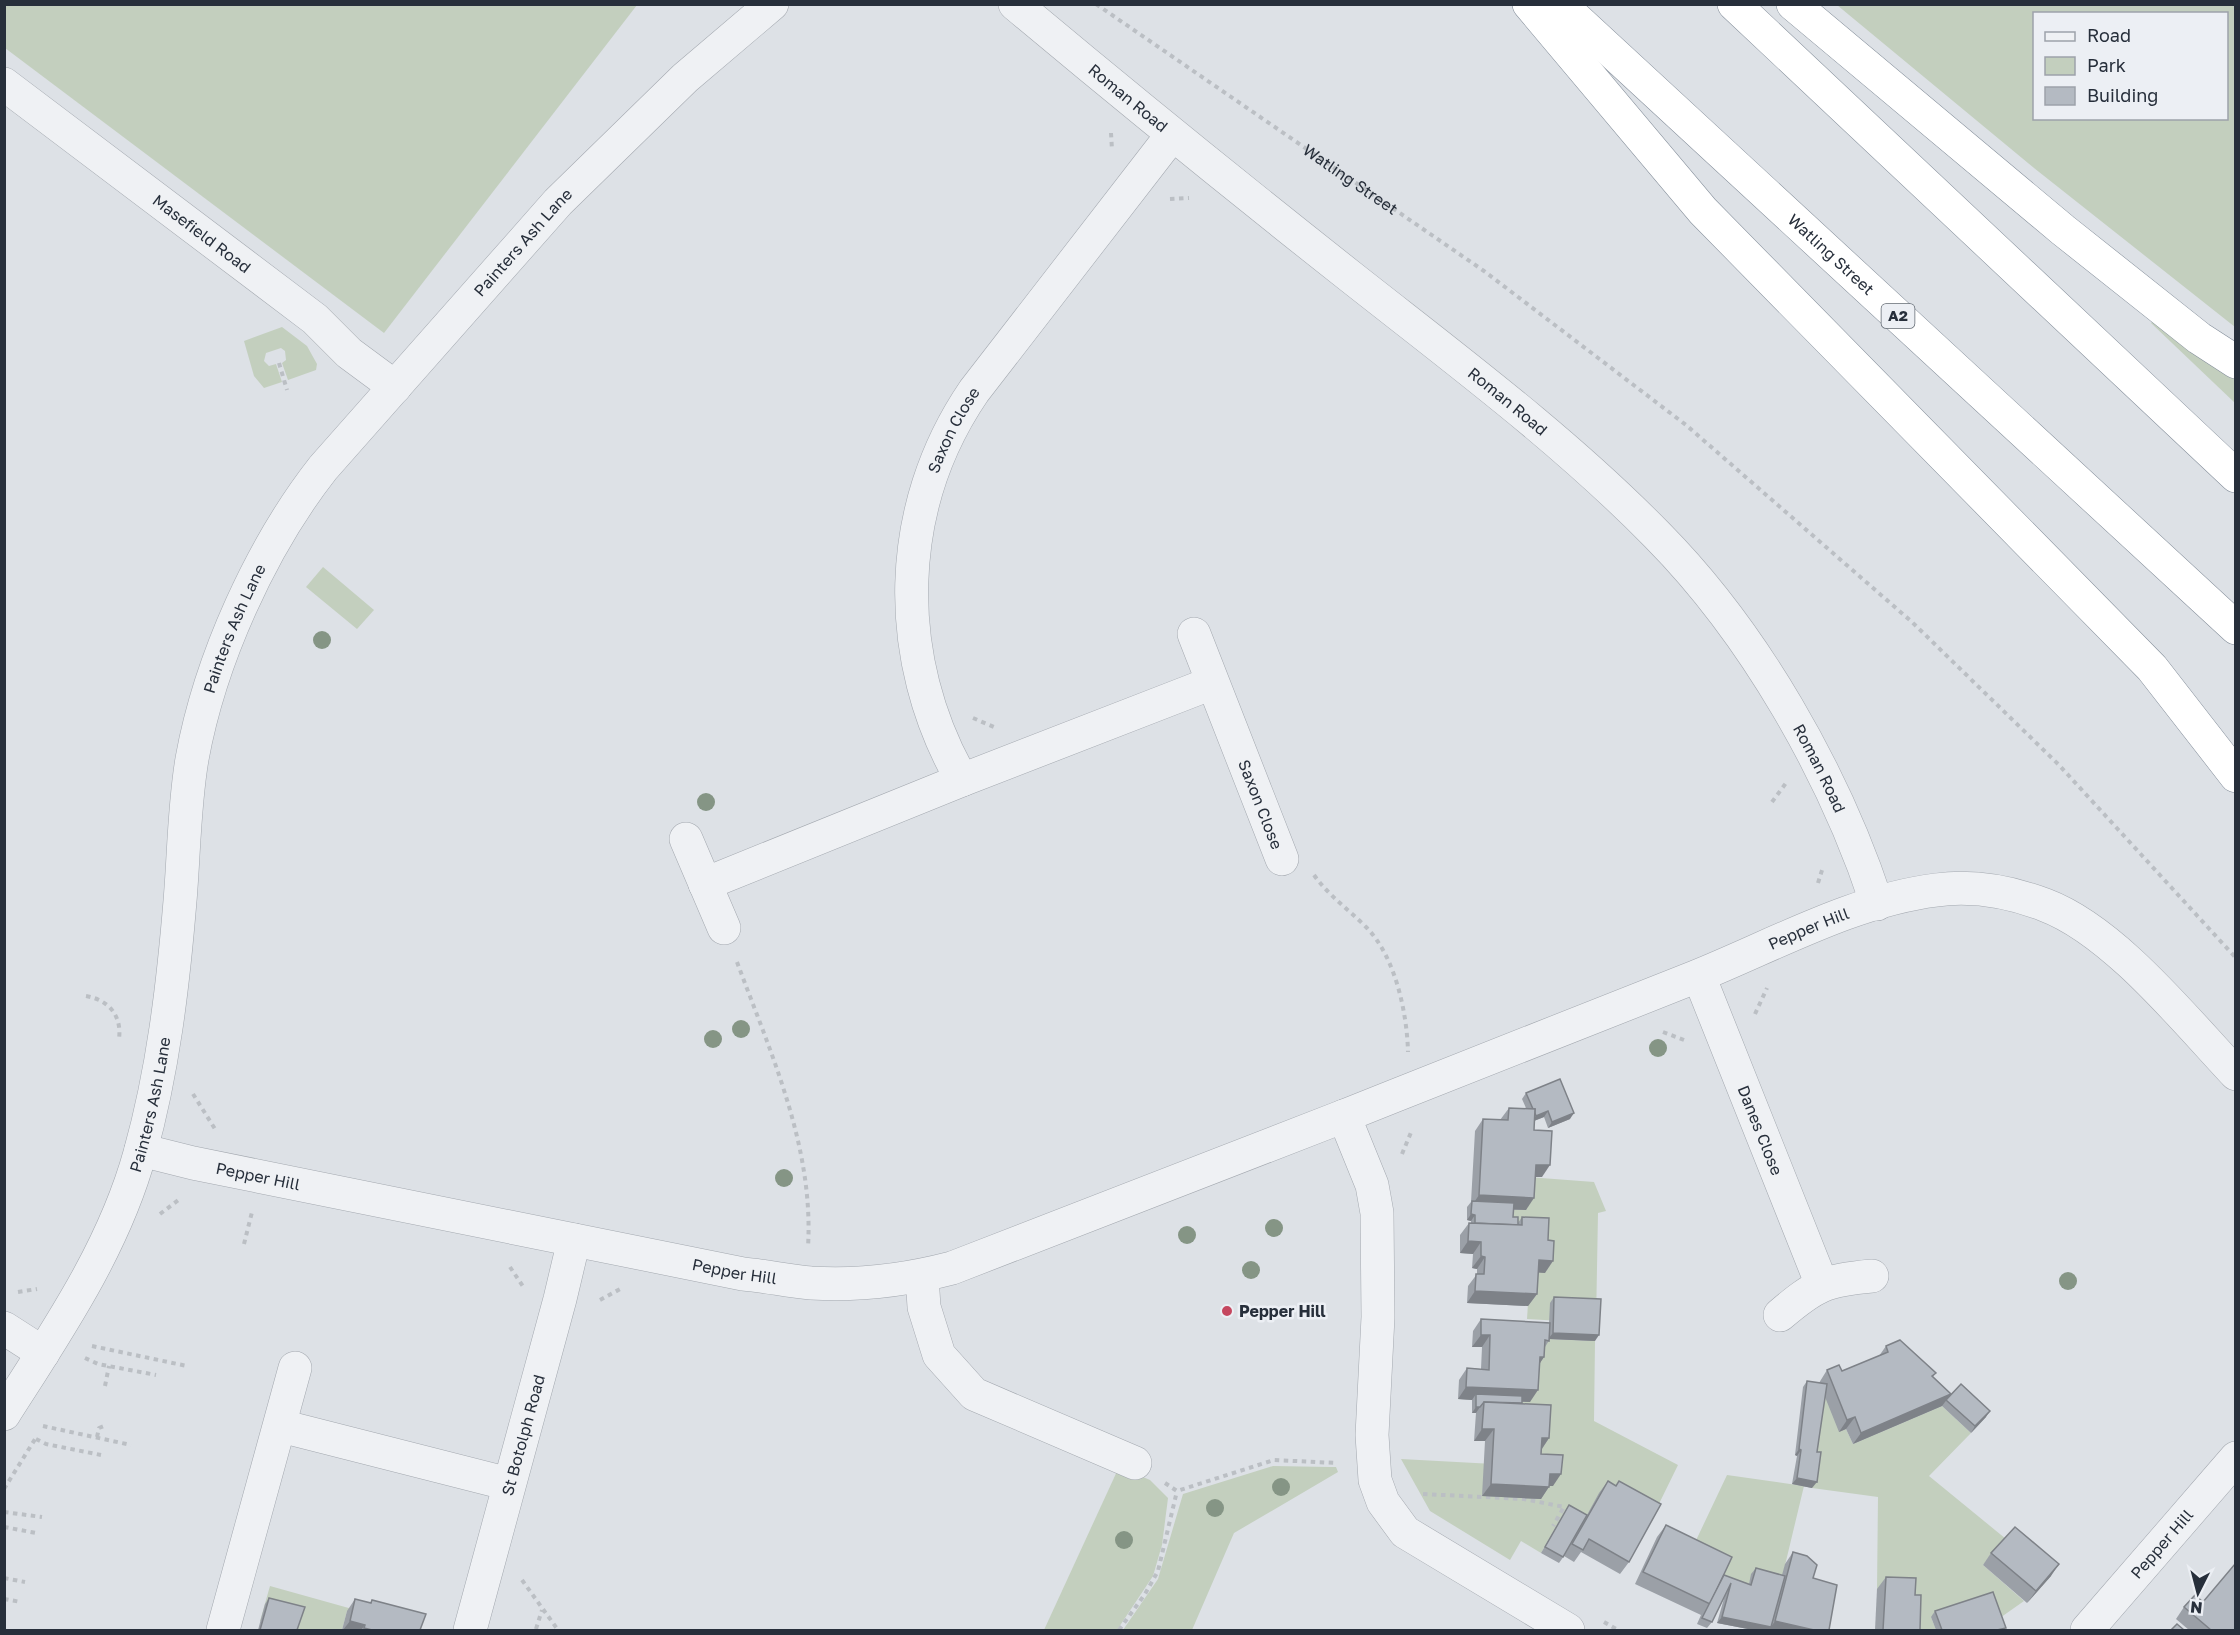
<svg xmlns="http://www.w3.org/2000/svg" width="2240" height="1635" viewBox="0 0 2240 1635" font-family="'Golos Text',sans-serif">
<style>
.green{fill:#c3cfbe;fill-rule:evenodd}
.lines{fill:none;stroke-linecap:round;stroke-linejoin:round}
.minor-casing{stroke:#a3a8af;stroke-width:34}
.highway-casing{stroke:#858f9b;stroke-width:34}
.path{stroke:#bbbfc4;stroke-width:4;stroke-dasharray:4.5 4.5;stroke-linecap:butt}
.minor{stroke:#eff1f4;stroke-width:33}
.highway{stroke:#fff;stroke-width:33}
.tree{fill:#859585}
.wall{fill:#9ba0a7}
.shaded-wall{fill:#7e8288}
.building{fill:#b4bac2;stroke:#7e8288;stroke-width:1.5}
.poi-dot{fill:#c5475f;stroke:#eceff4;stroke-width:2}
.labels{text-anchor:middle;stroke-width:5;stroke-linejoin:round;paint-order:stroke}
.shield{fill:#eceff4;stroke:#626972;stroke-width:1.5}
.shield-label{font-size:15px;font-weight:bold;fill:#272f3b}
.street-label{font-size:16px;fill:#272f3b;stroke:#eceff4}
.poi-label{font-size:16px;font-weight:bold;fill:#272f3b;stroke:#eceff4;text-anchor:start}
</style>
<rect width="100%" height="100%" fill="#dde1e6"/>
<g class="green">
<polygon points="4,5 5,4 637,5 384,333 5,48"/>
<path d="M1837 5H2235V327L2034 168ZM2034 14H2226V118H2034Z"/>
<polygon points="2155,319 2235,375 2235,403 2151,323"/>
<polygon points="282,327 307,346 317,364 316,370 288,380 282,363 286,360 285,351 281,348 266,353 264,361 269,366 276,364 282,382 264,388 254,376 244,341"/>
<polygon points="323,567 374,610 357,629 306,587"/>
<polygon points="1528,1177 1594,1182 1606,1211 1598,1213 1596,1323 1527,1319 1530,1272 1514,1229 1510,1209"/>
<polygon points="1548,1339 1595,1341 1594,1421 1678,1465 1653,1516 1583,1521 1565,1511 1541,1553 1521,1541 1510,1560 1430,1511 1401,1459 1533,1466 1518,1402 1529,1402 1537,1352"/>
<polygon points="1823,1390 1840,1431 1846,1429 1853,1444 1942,1406 1971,1433 1929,1476 2006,1539 1983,1565 2024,1601 1997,1620 1931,1617 1936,1630 1912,1630 1877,1589 1878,1497 1812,1488 1817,1459 1813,1458"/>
<polygon points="1273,1466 1330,1467 1336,1467 1338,1472 1234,1533 1192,1630 1123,1630 1158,1579 1183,1494"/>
<polygon points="1119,1467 1150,1480 1168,1498 1162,1545 1153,1576 1117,1630 1044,1630"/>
<polygon points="1727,1475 1804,1486 1781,1582 1752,1574 1747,1591 1690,1553"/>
<polygon points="270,1586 363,1612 347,1611 342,1630 294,1630 260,1621"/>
</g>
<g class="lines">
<g class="minor-casing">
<g id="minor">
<path id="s2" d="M1015 4C1126 97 1237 187 1351 277 1455 359 1564 440 1657 535 1754 633 1834 773 1877 904"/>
<path id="s3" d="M4 84 315 319 349 353 395 387"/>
<path id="s4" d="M1194 634 1282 859"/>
<path id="s5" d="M962 780C892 658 894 508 974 391L1172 135"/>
<polyline points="686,839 724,928"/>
<polyline points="705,884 962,780 1212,683"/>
<path id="s6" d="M1699 976 1822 1285"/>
<path id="s7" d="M141 1150 193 1163 743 1274C766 1276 788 1281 811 1283 859 1286 906 1280 952 1268L1344 1116"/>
<polyline points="922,1276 924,1307 939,1355 974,1394 1135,1463"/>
<path d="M1780 1315C1815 1285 1826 1280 1872 1276"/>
<polyline points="4,1328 43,1353"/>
<path id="s8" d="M4 1414C57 1331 114 1248 140 1153 163 1071 173 986 180 901 184 854 184 806 192 759 210 660 261 547 323 468L558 202 685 78 772 4"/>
<polyline points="281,1426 509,1484"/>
<polyline points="223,1630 295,1368"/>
<path id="s9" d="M470 1630 560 1299 574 1240"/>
<path id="s10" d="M1568 1630 1405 1532 1383 1502 1375 1480 1372 1435 1378 1317 1377 1213 1372 1185 1344 1116C1461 1069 1579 1024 1695 977 1772 946 1854 900 1936 890 1973 885 2011 892 2045 905 2114 931 2185 1020 2236 1074"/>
<path id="s11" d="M2087 1630 2236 1458"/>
</g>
</g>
<g class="highway-casing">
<g id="highway">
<polyline points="1529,4 1703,211 2152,668 2236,776"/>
<path id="s12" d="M1560 4 2236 628"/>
<polyline points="1734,4 2236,476"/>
<polyline points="1793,4 2063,230 2199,338 2236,362"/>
</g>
</g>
<g class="path">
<path id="s1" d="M1096 4 1484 271 1686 425 1912 622 2059 765 2236 958"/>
<polyline points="1111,133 1112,150"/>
<polyline points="1170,199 1189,198"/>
<polyline points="279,363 287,390"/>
<polyline points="973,718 994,727"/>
<polyline points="1772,802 1786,783"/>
<path d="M1314 875C1329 896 1348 909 1366 927 1395 956 1407 1012 1408 1052"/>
<polyline points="1818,883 1823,867"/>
<path d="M737 962C771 1054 814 1147 808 1247"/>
<path d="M86 996C109 1000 122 1016 119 1039"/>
<polyline points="1755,1014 1767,988"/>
<polyline points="1663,1032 1684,1040"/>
<polyline points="193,1094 215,1129"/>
<polyline points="1402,1154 1412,1130"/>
<polyline points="160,1214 181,1198"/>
<polyline points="244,1244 252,1212"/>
<polyline points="510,1267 524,1288"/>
<polyline points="18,1292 37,1289"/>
<polyline points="600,1300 622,1288"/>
<polyline points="92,1346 187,1366"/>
<polyline points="85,1358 98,1364 156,1375"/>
<polyline points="105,1386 109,1366"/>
<polyline points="43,1426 131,1445"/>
<polyline points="97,1437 99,1428 104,1426"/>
<polyline points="36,1439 46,1444 101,1455"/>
<polyline points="1165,1483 1177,1491 1274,1460 1337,1463"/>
<polyline points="4,1489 37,1436"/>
<polyline points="1423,1494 1524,1499 1564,1507 1553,1526"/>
<polyline points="4,1512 42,1517"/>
<polyline points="4,1527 36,1533"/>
<polyline points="4,1578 25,1582"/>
<polyline points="522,1580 558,1630"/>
<polyline points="4,1599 21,1602"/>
<polyline points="1604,1622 1618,1630"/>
<polyline points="536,1629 542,1610"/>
<polyline points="1119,1630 1145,1594 1158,1571 1177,1491"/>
</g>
<use href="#minor" class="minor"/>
<use href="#highway" class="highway"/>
</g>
<g class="tree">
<circle cx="322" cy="640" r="9"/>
<circle cx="706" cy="802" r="9"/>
<circle cx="741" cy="1029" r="9"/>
<circle cx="713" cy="1039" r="9"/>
<circle cx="1658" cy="1048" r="9"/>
<circle cx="784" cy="1178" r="9"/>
<circle cx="1274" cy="1228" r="9"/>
<circle cx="1187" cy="1235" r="9"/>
<circle cx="1251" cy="1270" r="9"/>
<circle cx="2068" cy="1281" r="9"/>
<circle cx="1281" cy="1487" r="9"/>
<circle cx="1215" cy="1508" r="9"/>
<circle cx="1124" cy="1540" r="9"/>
</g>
<g class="wall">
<polygon points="1526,1093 1570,1119 1548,1128 1544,1117 1534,1121 1534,1130 1542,1177 1536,1177 1526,1210 1514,1210 1513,1217 1518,1223 1522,1217 1545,1273 1538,1272 1537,1294 1528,1306 1467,1303 1468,1286 1477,1274 1477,1269 1472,1268 1473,1254 1460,1253 1460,1235 1469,1223 1471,1223 1471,1221 1467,1220 1467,1207 1471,1202 1475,1131 1483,1119 1500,1120 1509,1108 1526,1108 1522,1099"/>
<polygon points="1554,1297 1595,1341 1550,1339 1545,1347 1544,1357 1539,1364 1530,1402 1522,1402 1522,1403 1549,1438 1542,1449 1541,1454 1553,1486 1549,1486 1541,1499 1482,1496 1485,1441 1474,1441 1476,1413 1472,1413 1472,1400 1458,1399 1459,1380 1467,1368 1481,1369 1482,1347 1472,1347 1473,1331 1481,1319 1549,1323 1550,1303"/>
<polygon points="1886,1346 1936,1373 1933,1377 1951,1394 1947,1400 1986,1417 1971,1433 1942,1406 1853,1444 1846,1429 1839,1432 1825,1397 1812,1488 1792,1484 1797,1456 1795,1455 1803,1387 1807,1381 1819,1383 1827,1370 1842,1371 1879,1356"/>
<polygon points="1608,1481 1629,1562 1620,1574 1581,1552 1574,1562 1564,1556 1559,1563 1541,1553 1569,1505 1587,1515 1599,1493"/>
<polygon points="1666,1525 1724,1575 1749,1584 1751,1574 1756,1568 1782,1575 1785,1564 1793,1552 1813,1578 1829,1630 1753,1630 1717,1623 1725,1595 1712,1622 1707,1628 1697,1624 1701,1615 1635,1584 1657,1537"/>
<polygon points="1991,1553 2051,1576 2027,1603 1983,1565"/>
<polygon points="1886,1577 1915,1595 1920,1630 1875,1630 1877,1589"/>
<polygon points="269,1598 297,1630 258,1630 265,1604"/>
<polygon points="355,1599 370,1603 372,1600 420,1630 342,1630 347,1611"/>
<polygon points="2203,1602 2235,1630 2189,1630 2176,1619 2184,1607"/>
<polygon points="1935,1611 2004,1630 1936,1630 1931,1617"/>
</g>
<g class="shaded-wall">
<polygon points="1548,1111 1544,1117 1531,1122 1536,1116"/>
<polygon points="1574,1113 1570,1119 1548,1128 1552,1122"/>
<polygon points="1536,1165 1550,1165 1542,1177 1528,1177"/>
<polygon points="1479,1195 1534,1198 1526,1210 1471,1207"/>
<polygon points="1471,1214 1475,1215 1471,1221 1467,1220"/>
<polygon points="1468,1241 1481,1242 1473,1254 1460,1253"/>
<polygon points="1481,1256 1485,1257 1477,1269 1472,1268"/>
<polygon points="1539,1260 1553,1261 1545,1273 1530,1272"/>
<polygon points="1475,1291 1537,1294 1528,1306 1467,1303"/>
<polygon points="1553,1333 1599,1335 1595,1341 1548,1339"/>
<polygon points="1481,1335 1490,1335 1482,1347 1472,1347"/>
<polygon points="1540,1357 1544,1357 1536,1369"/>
<polygon points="1466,1387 1538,1390 1530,1402 1476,1400 1476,1394 1472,1400 1458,1399"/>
<polygon points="1951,1394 1942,1406 1853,1444 1861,1433"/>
<polygon points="1476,1407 1480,1407 1476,1413 1472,1413"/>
<polygon points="1990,1411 1986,1417 1971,1433 1975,1426"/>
<polygon points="1855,1417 1846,1429 1839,1432 1847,1420"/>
<polygon points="1482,1429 1494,1429 1485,1441 1474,1441"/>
<polygon points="1542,1438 1549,1438 1541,1450"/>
<polygon points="1799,1449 1801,1450 1797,1456 1795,1455"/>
<polygon points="1550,1474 1561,1474 1553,1486 1542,1486"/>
<polygon points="1797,1478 1817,1482 1812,1488 1792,1484"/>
<polygon points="1491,1484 1549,1487 1541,1499 1482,1496"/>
<polygon points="2059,1564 2051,1576 2027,1603 2036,1591"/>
<polygon points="1722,1617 1771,1627 1775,1621 1814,1630 1753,1630 1717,1623"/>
<polygon points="350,1621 365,1625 361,1630 343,1630"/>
</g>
<g class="building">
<polygon points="1560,1079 1574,1113 1552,1122 1548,1111 1536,1116 1535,1113 1535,1109 1533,1109 1526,1093"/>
<polygon points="1509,1108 1535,1109 1534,1130 1552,1131 1550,1165 1536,1165 1534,1198 1479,1195 1483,1119 1508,1120"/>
<polygon points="1472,1201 1514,1203 1513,1217 1518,1217 1518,1225 1475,1223 1475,1215 1471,1214"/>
<polygon points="1522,1217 1549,1218 1548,1240 1554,1241 1553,1261 1539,1260 1537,1294 1475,1291 1476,1274 1484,1274 1485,1257 1481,1256 1481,1242 1468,1241 1469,1223 1522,1225"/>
<polygon points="1554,1297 1601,1299 1599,1335 1553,1333"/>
<polygon points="1481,1319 1550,1323 1549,1341 1545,1340 1544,1357 1540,1357 1538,1390 1466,1387 1467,1368 1489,1370 1490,1335 1481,1335"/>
<polygon points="1900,1340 1936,1373 1932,1376 1951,1394 1861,1433 1855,1417 1847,1420 1827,1370 1839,1365 1842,1371 1888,1352 1886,1346"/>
<polygon points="1807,1381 1827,1384 1817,1452 1821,1452 1817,1482 1797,1478 1801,1450 1799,1449"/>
<polygon points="1961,1384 1990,1411 1975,1426 1946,1400"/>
<polygon points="1476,1394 1522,1396 1522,1403 1484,1402 1480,1407 1476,1407"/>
<polygon points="1484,1402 1551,1405 1549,1438 1542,1438 1541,1454 1563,1455 1561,1474 1550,1474 1549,1487 1491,1484 1494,1429 1482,1429"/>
<polygon points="1608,1481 1616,1486 1619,1481 1661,1504 1629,1562 1589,1539 1583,1550 1572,1544"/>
<polygon points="1569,1505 1587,1515 1563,1557 1545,1547"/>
<polygon points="1666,1525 1732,1557 1710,1604 1643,1572"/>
<polygon points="2015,1527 2059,1564 2036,1591 1991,1553"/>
<polygon points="1793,1552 1807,1556 1817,1565 1813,1578 1837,1585 1829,1630 1814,1630 1775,1621"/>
<polygon points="2235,1564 2235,1630 2211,1630 2184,1607 2195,1595 2203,1602"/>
<polygon points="1756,1568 1785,1576 1771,1627 1722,1617 1731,1583 1712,1622 1702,1618 1724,1575 1751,1585"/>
<polygon points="1886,1577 1916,1578 1915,1595 1921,1595 1920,1630 1883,1630"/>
<polygon points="1993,1592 2006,1628 1997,1630 1942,1630 1935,1611"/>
<polygon points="269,1598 305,1607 297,1630 260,1630"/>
<polygon points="355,1599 371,1603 372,1600 426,1614 420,1630 372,1630 364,1628 365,1625 350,1621"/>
<polygon points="2177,1624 2184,1630 2171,1630"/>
</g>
<circle class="poi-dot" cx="1227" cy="1311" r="6"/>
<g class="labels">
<rect class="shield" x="1881.5" y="304" width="33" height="24" rx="4.5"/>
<g class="shield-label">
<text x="1898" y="321">A2</text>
</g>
<g class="street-label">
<text dy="6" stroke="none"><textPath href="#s2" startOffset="147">Roman Road</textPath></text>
<text dy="6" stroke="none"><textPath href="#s1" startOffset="309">Watling Street</textPath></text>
<text dy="6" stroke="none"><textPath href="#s3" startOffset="248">Masefield Road</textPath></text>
<text dy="6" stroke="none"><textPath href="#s8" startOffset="1317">Painters Ash Lane</textPath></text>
<text dy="6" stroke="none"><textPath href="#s12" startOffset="369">Watling Street</textPath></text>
<text dy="6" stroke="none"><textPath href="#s2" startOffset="633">Roman Road</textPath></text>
<text dy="6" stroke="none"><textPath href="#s5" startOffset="366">Saxon Close</textPath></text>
<text dy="6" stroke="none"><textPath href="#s8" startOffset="831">Painters Ash Lane</textPath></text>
<text dy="6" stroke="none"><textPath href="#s2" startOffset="1119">Roman Road</textPath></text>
<text dy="6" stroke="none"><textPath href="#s4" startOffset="183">Saxon Close</textPath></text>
<text dy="6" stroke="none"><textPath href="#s10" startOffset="1122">Pepper Hill</textPath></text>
<text dy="6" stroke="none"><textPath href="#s8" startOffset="345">Painters Ash Lane</textPath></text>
<text dy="6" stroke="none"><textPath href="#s6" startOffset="166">Danes Close</textPath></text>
<text dy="6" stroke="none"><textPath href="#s7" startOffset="120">Pepper Hill</textPath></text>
<text dy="6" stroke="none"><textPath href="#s7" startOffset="606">Pepper Hill</textPath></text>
<text dy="6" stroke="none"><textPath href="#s9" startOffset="202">St Botolph Road</textPath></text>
<text dy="6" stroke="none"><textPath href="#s11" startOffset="114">Pepper Hill</textPath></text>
</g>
<g class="poi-label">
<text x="1239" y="1317">Pepper Hill</text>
</g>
</g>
<rect width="2240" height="1635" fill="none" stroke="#272f3b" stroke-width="12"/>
<rect x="2033" y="12" width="195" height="108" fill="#eceff4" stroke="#9da2aa" stroke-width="1.5"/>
<rect x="2045" y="32" width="30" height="9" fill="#eff1f4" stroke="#9da2aa" stroke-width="1.5"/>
<text x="2087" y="42" font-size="18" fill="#272f3b">Road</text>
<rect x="2045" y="57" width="30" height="18" fill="#c3cfbe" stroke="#9da2aa" stroke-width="1.5"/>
<text x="2087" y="72" font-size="18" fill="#272f3b">Park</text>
<rect x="2045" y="87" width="30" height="18" fill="#b4bac2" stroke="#9da2aa" stroke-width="1.5"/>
<text x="2087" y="102" font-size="18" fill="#272f3b">Building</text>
<g transform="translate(2198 1593) rotate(186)" stroke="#eceff4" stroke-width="4.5" paint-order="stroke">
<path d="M0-4.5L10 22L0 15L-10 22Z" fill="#272f3b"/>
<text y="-9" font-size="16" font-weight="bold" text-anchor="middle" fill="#272f3b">N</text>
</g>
</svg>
